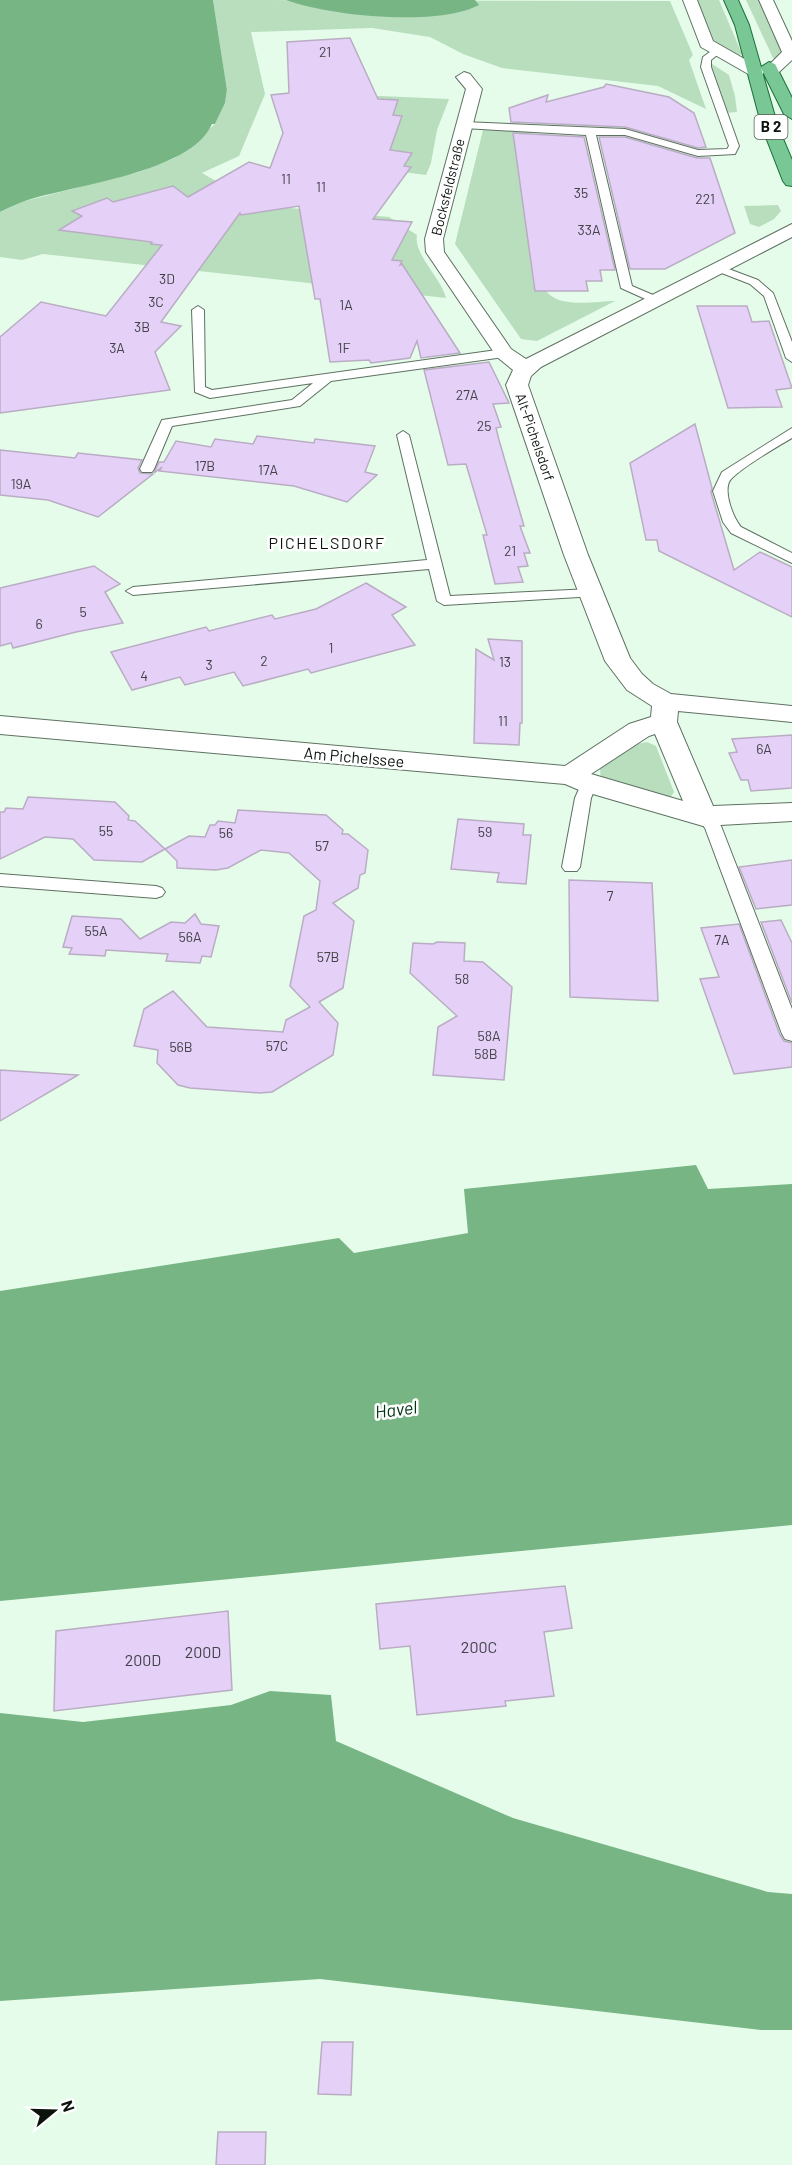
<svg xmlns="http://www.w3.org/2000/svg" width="792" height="2165" viewBox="0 0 792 2165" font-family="Barlow,sans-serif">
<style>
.green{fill:#b8debe}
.water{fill:#77b684}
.building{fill:#e5d0f8;stroke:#b9adc3;stroke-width:1.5}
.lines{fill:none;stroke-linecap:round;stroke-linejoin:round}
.lane-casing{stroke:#5e7162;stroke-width:2}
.street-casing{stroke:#5e7162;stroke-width:2}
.primary-casing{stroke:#187038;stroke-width:2}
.lane{fill:#fff;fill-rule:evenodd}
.street{fill:#fff;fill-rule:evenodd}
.primary{fill:#79c795;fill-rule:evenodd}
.labels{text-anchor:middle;stroke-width:5;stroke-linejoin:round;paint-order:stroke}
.number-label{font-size:14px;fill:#424248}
.far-street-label{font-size:14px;fill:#0c130d;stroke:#fff}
.shield{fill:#fff;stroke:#555a56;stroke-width:1.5}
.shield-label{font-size:15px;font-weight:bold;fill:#0c130d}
.far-quarter-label{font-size:16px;letter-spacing:1.5px;fill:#0c130d;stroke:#fff}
.street-label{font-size:16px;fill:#0c130d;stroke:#fff}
.near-number-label{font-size:16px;fill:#424248}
.water-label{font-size:18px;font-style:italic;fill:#043616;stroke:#fff}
</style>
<rect width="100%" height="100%" fill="#e6fcea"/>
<g class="green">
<path d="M213 0 670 1 693 55 689 60 706 109 658 86 502 68 463 54 430 37 372 28 251 32 265 94 239 156 202 173 257 205 389 217 417 235C413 254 442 279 446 298L43 254 22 260 0 257V212L25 201 139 172 175 158 215 124 225 103 227 90Z"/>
<polygon points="695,0 719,0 742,54 740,55 712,44"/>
<polygon points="746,0 759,0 782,49 781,54 776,59 773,58"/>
<polygon points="709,62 729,75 735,96 737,112 726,113"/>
<polygon points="381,96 449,99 437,130 431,163 426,175 307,160 331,99"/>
<path d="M483 130 534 132 514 140 535 290 546 291C560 309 595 301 615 301L537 341 521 339 455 244Z"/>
<polygon points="778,205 781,211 774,219 759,227 750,224 744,206"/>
<polygon points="647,742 656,746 674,792 670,798 601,781 600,769 638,744"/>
</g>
<g class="water">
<path d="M0 0H213L227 90 225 103 215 124H212C191 173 72 185 25 201 17 204 8 208 0 212Z"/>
<path d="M286 0H475L479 5C437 27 330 16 286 0Z"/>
<polygon points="696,1165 708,1189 792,1184 792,1525 0,1601 0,1291 339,1238 354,1253 468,1233 464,1189"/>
<polygon points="270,1691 331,1695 336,1741 513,1818 768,1892 792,1894 792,2030 761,2030 320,1979 0,2001 0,1713 83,1722 231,1705"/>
</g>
<g class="building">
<polygon points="350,38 378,99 398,100 393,115 402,116 390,150 412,153 404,166 411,167 373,219 412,222 392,260 402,261 400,265 402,264 460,353 421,358 417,341 410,358 371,363 369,360 330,362 320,299 315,299 299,206 241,215 240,213 161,322 181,326 155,352 170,390 0,413 0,337 41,302 106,316 162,245 151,244 152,242 59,230 82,216 72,211 107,198 113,202 173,186 188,197 249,162 270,168 283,133 271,95 289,93 287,42"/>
<polygon points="606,84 669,97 694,113 706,147 698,148 625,127 511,122 509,108 548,95 546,102 604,87"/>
<polygon points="513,133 584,137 615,270 600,270 602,281 586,281 588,291 535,291"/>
<polygon points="599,137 625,137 697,158 710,158 735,233 665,269 630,269"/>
<polygon points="697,306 747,306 752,322 769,321 792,388 776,390 782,407 728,408"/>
<polygon points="489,362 509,403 493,404 501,427 496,428 499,440 524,526 520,526 530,553 524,553 528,566 518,567 523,582 495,584 483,535 487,535 466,464 448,465 424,370"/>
<polygon points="695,424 712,488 711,492 734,570 760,552 792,567 792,617 659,551 657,540 646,540 630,463"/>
<polygon points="257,436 314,443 315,439 375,446 365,472 377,475 347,502 294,486 159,471 162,467 154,473 159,462 164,462 176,441 211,447 215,439 253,444"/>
<polygon points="0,450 75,458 78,453 142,460 138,468 140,473 153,474 98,517 48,500 0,495"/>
<polygon points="94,566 120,584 105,592 123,623 76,632 13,648 11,643 0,646 0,588"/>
<polygon points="366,583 406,607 392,615 415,645 311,673 308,669 243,686 234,672 185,685 180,677 132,690 111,652 206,627 209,631 272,615 275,619 316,609"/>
<polygon points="488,639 522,641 522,723 520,723 519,745 474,743 476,649 494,660"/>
<polygon points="792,735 792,788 751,791 748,780 741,780 729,753 737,752 732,739"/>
<polygon points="28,797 115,802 129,816 128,820 135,821 165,849 189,836 205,837 210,825 215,825 218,821 235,823 238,810 326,815 343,830 342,834 348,834 368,850 365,873 360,875 358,888 333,903 354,921 343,988 319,1002 338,1023 333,1055 272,1092 260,1093 190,1088 178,1085 157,1063 158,1050 134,1046 144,1009 173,991 207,1027 283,1032 286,1020 310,1007 290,986 304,916 316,910 320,881 289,853 261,850 228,868 216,870 177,868 177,861 165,849 142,862 94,860 73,839 45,837 0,859 0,812 4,812 6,808 23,809"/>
<polygon points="458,819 524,824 523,835 531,835 526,884 497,882 499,873 451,869"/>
<polygon points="792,860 792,905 756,909 739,867"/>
<polygon points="569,880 652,883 658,1001 570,997"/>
<polygon points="195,914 201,924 219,926 211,957 202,956 200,963 166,961 168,954 106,950 105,956 69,954 72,948 63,947 72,916 121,919 140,939 171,922 185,923"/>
<polygon points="781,920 792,943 792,1003 761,922"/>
<polygon points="739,924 780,1035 784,1041 792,1043 792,1067 734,1074 700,979 719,977 701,928"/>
<polygon points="437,942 465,943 464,961 483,962 512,987 504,1080 433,1075 438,1027 457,1016 410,973 413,943 433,944"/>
<polygon points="0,1070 78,1075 0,1121"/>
<polygon points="565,1586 572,1628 544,1632 554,1696 505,1701 506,1706 417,1715 410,1646 380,1649 376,1604"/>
<polygon points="228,1611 232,1690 54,1711 56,1631"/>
<polygon points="322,2042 353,2042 351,2095 318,2094"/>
<polygon points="218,2132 266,2132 265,2165 216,2165"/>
</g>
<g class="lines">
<g class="lane-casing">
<g id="lane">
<polygon points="714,49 722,51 711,60 711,67 739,146 735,154 698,156 625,135 596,135 632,286 660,298 660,302 652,302 621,288 586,135 464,128 459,125 464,122 625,129 698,150 727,149 729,146 701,67 703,57"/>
<polygon points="718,265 758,280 773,293 792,342 792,362 786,358 764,296 750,284 714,270 712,268"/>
<polygon points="198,306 204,310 205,387 212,390 504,349 510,353 504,357 331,381 300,406 172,426 154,469 152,472 142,472 140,469 162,420 292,400 313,383 210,398 195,392 192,310"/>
<path d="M792 428V438C780 445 734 472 729 482 724 494 733 517 741 527L792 553V563L731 533 723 522 713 491 722 472Z"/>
<polygon points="403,431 409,435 450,596 591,589 596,590 598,593 596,596 444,605 437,601 429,569 133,595 126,591 133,587 427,560 397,435"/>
<polygon points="589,779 595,780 597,784 591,798 580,867 577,871 565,871 562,867 575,798 583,780"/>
<polygon points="703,810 709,812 721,826 792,1009 792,1041 785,1039 782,1034 705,828 695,816 697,812"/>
<polygon points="0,874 156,886 162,888 165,892 162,896 156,898 0,886"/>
</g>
</g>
<g class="street-casing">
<g id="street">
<polygon points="683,0 697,0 713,41 762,69 764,72 762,75 750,75 701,47"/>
<polygon points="759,0 773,0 792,41 792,60 778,73 772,75 764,70 782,52"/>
<path d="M464 72 470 74 482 89 443 239 444 252 511 349 526 359 792 224V237L541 367 531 376 528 385 588 555 630 658 642 674 653 684 671 694 792 706V722L678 711 677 722 713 806 792 803V821L703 826 579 790 565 784 0 734V716L565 766 629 724 651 717 652 706 627 690 605 661 564 555 506 385 513 370 497 357 426 252 425 239 466 89 456 77ZM655 734 683 801 591 774 649 736Z"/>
</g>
</g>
<g class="primary-casing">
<polygon id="primary" points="724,0 738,0 749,25 761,67 769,62 775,64 792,98 792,119 784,114 761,68 778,127 792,160 792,186 786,185 783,181 762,127 735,25"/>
</g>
<use href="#lane" class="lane"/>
<use href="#street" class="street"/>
<use href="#primary" class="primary"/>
</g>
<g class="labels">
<g class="number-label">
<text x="325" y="57">21</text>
<text x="286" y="184">11</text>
<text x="321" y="192">11</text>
<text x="581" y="198">35</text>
<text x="705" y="204">221</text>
<text x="589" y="235">33A</text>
<text x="167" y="284">3D</text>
<text x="156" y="307">3C</text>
<text x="346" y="310">1A</text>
<text x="142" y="332">3B</text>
<text x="117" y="353">3A</text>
<text x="344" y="353">1F</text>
<text x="467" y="400">27A</text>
<text x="484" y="431">25</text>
<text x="205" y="471">17B</text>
<text x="268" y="475">17A</text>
<text x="21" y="489">19A</text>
<text x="510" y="556">21</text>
<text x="83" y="617">5</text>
<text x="39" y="629">6</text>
<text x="331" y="653">1</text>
<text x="264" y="666">2</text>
<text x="505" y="667">13</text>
<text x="209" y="670">3</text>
<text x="144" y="681">4</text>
<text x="503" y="726">11</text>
<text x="764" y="754">6A</text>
<text x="106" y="836">55</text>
<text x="485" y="837">59</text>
<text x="226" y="838">56</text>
<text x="322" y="851">57</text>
<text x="610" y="901">7</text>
<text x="96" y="936">55A</text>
<text x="190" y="942">56A</text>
<text x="722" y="945">7A</text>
<text x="328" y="962">57B</text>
<text x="462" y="984">58</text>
<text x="489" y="1041">58A</text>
<text x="277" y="1051">57C</text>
<text x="181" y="1052">56B</text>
<text x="486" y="1059">58B</text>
</g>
<g class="far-street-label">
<text transform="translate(448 187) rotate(-76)" y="5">Bocksfeldstraße</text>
<text transform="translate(535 437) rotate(71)" y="5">Alt-Pichelsdorf</text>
</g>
<rect class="shield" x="754.5" y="115" width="33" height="24" rx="4.5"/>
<g class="shield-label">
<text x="771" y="132">B 2</text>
</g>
<g class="far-quarter-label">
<text x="327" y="549">PICHELSDORF</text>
</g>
<g class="street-label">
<text transform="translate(354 757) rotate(5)" y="6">Am Pichelssee</text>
</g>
<g class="near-number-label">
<text x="479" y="1653">200C</text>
<text x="203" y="1658">200D</text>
<text x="143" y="1666">200D</text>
</g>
<g class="water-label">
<text transform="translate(396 1410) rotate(-7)" y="6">Havel</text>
</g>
</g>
<g transform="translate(54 2111) rotate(71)" stroke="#ffffff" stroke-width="4.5" paint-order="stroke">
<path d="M0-4.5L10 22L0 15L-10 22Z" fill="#0c130d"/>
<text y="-9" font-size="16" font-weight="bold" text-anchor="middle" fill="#0c130d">N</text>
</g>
</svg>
